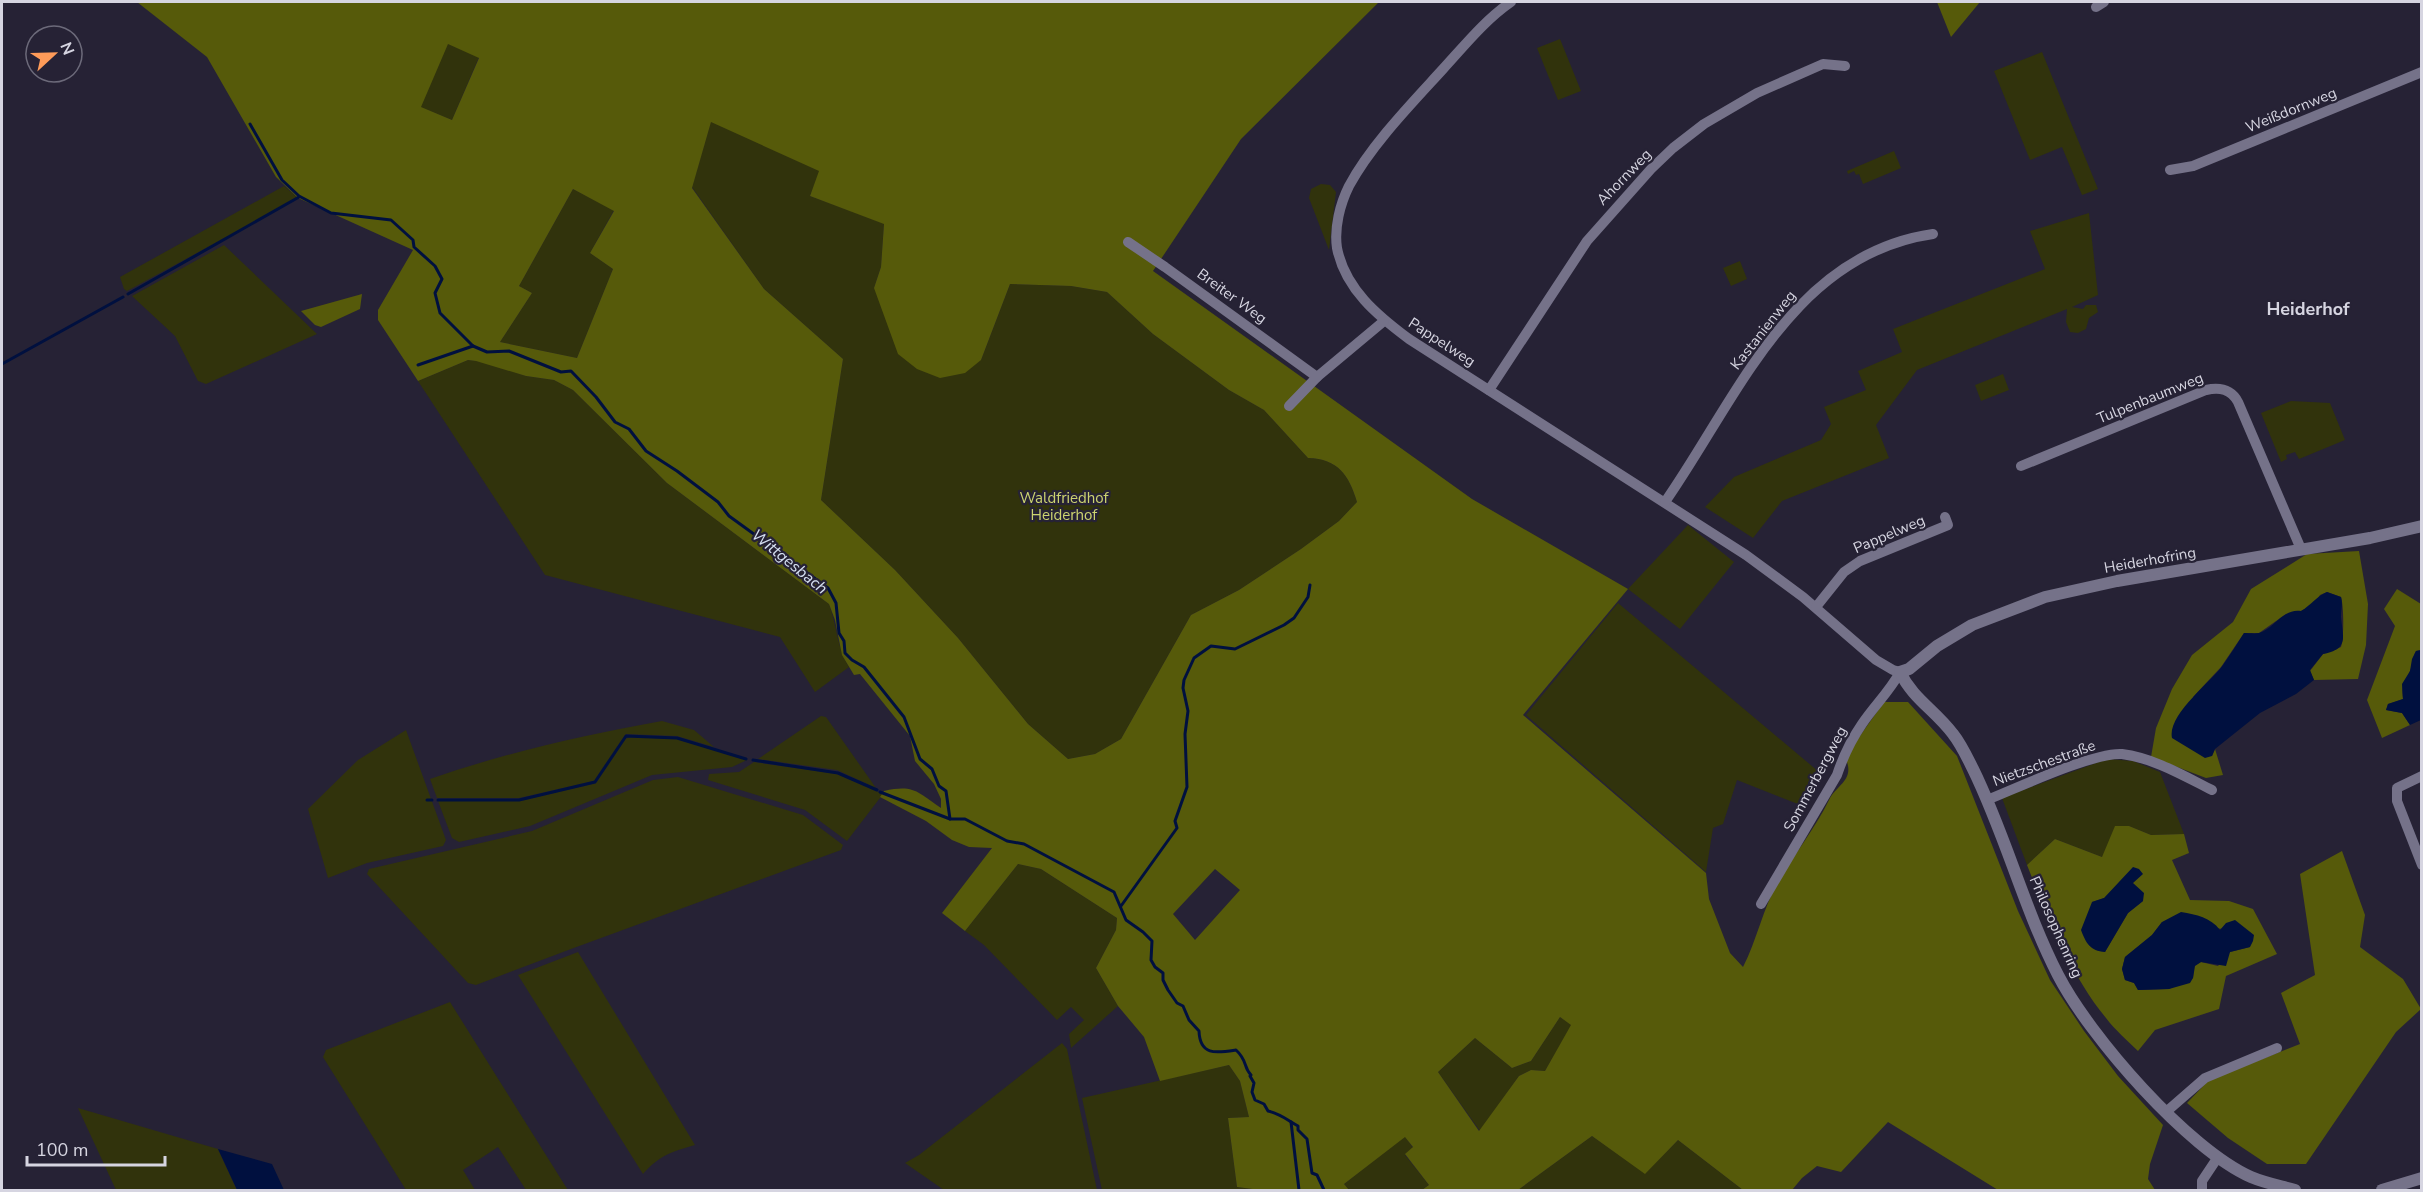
<svg xmlns="http://www.w3.org/2000/svg" width="2423" height="1192" viewBox="0 0 2423 1192" font-family="'Nunito Sans',sans-serif">
<style>
.green{fill:#31330c}
.forest{fill:#565a0a;fill-rule:evenodd}
.water{fill:#00103f}
.lines{fill:none;stroke-linecap:round;stroke-linejoin:round}
.stream{stroke:#00103f;stroke-width:3}
.minor{stroke:#757289;stroke-width:10}
.tertiary{stroke:#757289;stroke-width:12}
.labels{text-anchor:middle;stroke-width:4.5;stroke-linejoin:round;paint-order:stroke}
.street-label{font-size:15px;fill:#d6d5e1;stroke:#262235}
.park-label{font-size:15px;fill:#cdd470;stroke:#262235}
.water-label{font-size:16px;font-style:italic;fill:#d6e0f1;stroke:#262235}
.quarter-label{font-size:18px;font-weight:bold;fill:#d6d5e1;stroke:#262235}
</style>
<rect width="100%" height="100%" fill="#262235"/>
<g class="green">
<polygon points="1560,39 1581,91 1558,100 1537,48"/>
<polygon points="448,43 479,57 452,120 420,107"/>
<polygon points="2042,52 2098,189 2082,195 2062,147 2030,160 1994,71"/>
<path d="M711 121 820 171 810 196 884 223 881 267 874 288 981 360 1010 284 1071 286 1107 292 1153 334 1229 390 1264 410 1308 458C1338 459 1349 475 1357 502L1339 521 1301 549 1239 590 1191 615 1121 739 1095 754 1068 759 1028 724 958 638 895 570 821 500 843 359 764 289 692 187Z"/>
<polygon points="1894,151 1901,168 1863,184 1859,174 1856,175 1854,171 1848,174 1847,171"/>
<polygon points="1321,184 1330,185 1336,192 1329,250 1309,198 1311,189"/>
<polygon points="284,186 298,198 127,291 124,289 120,277"/>
<polygon points="573,189 614,210 590,253 613,269 577,358 500,342 532,293 519,286"/>
<polygon points="2089,213 2098,295 2072,307 2083,309 2086,305 2096,305 2098,312 2089,318 2086,329 2078,333 2070,332 2066,322 2067,309 1917,370 1876,425 1889,458 1782,501 1753,538 1705,507 1734,477 1821,440 1831,424 1824,407 1866,390 1858,371 1902,352 1893,329 2045,269 2030,231"/>
<polygon points="224,245 317,334 206,384 198,381 175,336 132,296"/>
<polygon points="1740,261 1747,279 1731,286 1723,268"/>
<path d="M468 360 485 362 526 376 554 380 573 390 667 483 829 604C837 626 837 648 849 667L815 692 780 637 545 575 418 381Z"/>
<polygon points="2003,374 2009,390 1981,401 1975,385"/>
<polygon points="2291,401 2330,403 2345,440 2299,459 2295,452 2286,455 2287,459 2281,462 2261,413"/>
<polygon points="1688,525 1734,562 1680,629 1628,589"/>
<polygon points="1618,603 1819,772 1803,806 1737,780 1723,824 1713,828 1706,872 1526,715"/>
<polygon points="821,716 826,717 876,788 837,770 758,759"/>
<path d="M662 721 694 730 714 747 677 736 626 734 594 781 519 798H437L430 779C508 752 580 736 662 721Z"/>
<polygon points="406,730 446,840 443,846 367,863 328,878 308,809 358,760"/>
<polygon points="630,737 677,739 747,760 732,767 652,775 530,826 459,842 452,838 438,801 520,801 596,783 625,739"/>
<polygon points="2107,759 2133,761 2160,772 2184,834 2151,835 2129,826 2102,857 2055,839 2027,865 2002,798"/>
<polygon points="754,762 837,774 883,794 847,841 805,810 708,780 709,774 739,772"/>
<polygon points="678,777 803,815 843,845 841,850 571,949 476,985 468,983 367,874 369,869 532,831 653,780"/>
<polygon points="1018,864 1041,869 1117,918 1116,930 1096,968 1118,1006 1071,1048 1069,1034 1084,1020 1071,1007 1057,1020 984,945 965,931"/>
<path d="M578 952 695 1145C671 1152 660 1155 643 1174L518 975Z"/>
<polygon points="450,1002 566,1187 568,1190 526,1190 498,1147 463,1170 475,1190 406,1190 323,1057 326,1050"/>
<polygon points="1560,1017 1572,1025 1545,1071 1531,1070 1519,1076 1480,1131 1438,1072 1475,1038 1512,1068 1531,1061"/>
<polygon points="1062,1043 1067,1049 1097,1190 944,1190 905,1163 919,1155"/>
<polygon points="1229,1065 1240,1081 1249,1117 1228,1118 1237,1187 1260,1190 1102,1190 1082,1098"/>
<polygon points="78,1108 218,1149 237,1190 116,1190"/>
<polygon points="1405,1136 1413,1148 1405,1155 1429,1185 1422,1190 1349,1190 1344,1184"/>
<polygon points="1592,1136 1645,1173 1678,1140 1743,1190 1518,1190"/>
</g>
<g class="forest">
<path d="M137 2H1379L1241 139 1153 271 1472 499 1628 589 1523 715 1706 873 1709 899 1730 953 1743 967C1757 940 1763 908 1778 882 1794 854 1815 829 1829 800 1837 784 1856 780 1845 757L1884 702H1908L1957 756 2018 911 2050 980 2084 1031 2118 1076 2163 1125 2150 1164 2148 1179 2155 1190H1998L1888 1122 1841 1172 1817 1166 1802 1178 1792 1190H1743L1678 1140 1645 1174 1592 1136 1518 1190H1422L1429 1185 1405 1154 1413 1147 1405 1137 1344 1184 1349 1190H1260L1237 1187 1228 1118 1249 1117 1240 1081 1229 1065 1160 1081 1144 1037 1118 1006 1096 968 1116 930 1117 918 1041 869 1018 864 965 931 942 913 992 848 969 847 952 840 926 821 880 797 884 791C915 784 918 793 941 808V799L934 784 915 761 910 736 860 674 854 675 842 655 835 620 829 604 667 483 573 390 554 380 526 376 476 361 468 360 418 381 378 320V310L413 250 298 198 276 177 207 57ZM448 44 479 58 452 120 421 107ZM711 122 819 171 810 196 884 224 881 267 874 288 898 354 917 369 940 378 965 373 981 360 1010 284 1071 286 1107 292 1153 334 1229 390 1264 410 1308 458C1338 459 1349 475 1357 502L1339 521 1301 549 1239 590 1191 615 1121 739 1095 754 1068 759 1028 724 958 638 895 570 821 500 843 359 764 289 692 188ZM573 189 614 211 590 253 613 269 577 358 500 342 532 293 519 286ZM1215 869 1240 890 1195 940 1173 914ZM1560 1017 1571 1025 1545 1071 1531 1070 1519 1076 1479 1131 1438 1072 1475 1038 1512 1068 1531 1061Z"/>
<polygon points="1937,2 1980,2 1951,37"/>
<polygon points="362,294 360,309 321,327 315,325 301,311"/>
<path d="M2359 551 2368 604 2366 645 2358 679 2314 680 2310 671 2323 654 2341 647C2344 637 2344 607 2341 597L2327 592 2320 595 2313 605 2301 611 2286 614 2259 633H2244L2221 667 2193 697 2212 756 2215 749 2223 775 2206 778 2151 757 2156 728 2172 689 2192 655 2233 622 2251 589 2307 554Z"/>
<path d="M2397 589 2421 604V650L2416 651C2412 658 2413 664 2410 671 2405 686 2401 678 2403 699L2388 704 2386 710 2402 713 2410 725 2382 738 2367 700 2395 626 2384 609Z"/>
<path d="M2115 826H2129L2151 835 2184 834 2189 853 2172 860 2190 900 2229 901 2253 909 2277 954 2226 976 2219 1009 2155 1030 2138 1051C2127 1040 2115 1030 2106 1018 2070 974 2048 917 2027 865L2055 839 2102 857ZM2104 898 2143 901 2128 913 2105 952 2092 902ZM2162 922 2223 929 2250 947 2230 952 2218 966 2201 962 2194 966 2193 978 2169 989 2138 990 2134 983 2125 980 2122 969 2125 957 2152 935Z"/>
<polygon points="2342,851 2365,915 2360,947 2403,979 2421,1009 2396,1032 2306,1164 2267,1164 2228,1138 2187,1103 2209,1080 2300,1044 2281,993 2315,975 2300,874"/>
</g>
<g class="water">
<path d="M2327 592 2341 597C2343 605 2341 609 2341 617 2343 638 2349 649 2323 654L2310 670 2314 680 2296 694 2260 713 2215 749 2212 756 2205 758 2172 738C2167 715 2211 682 2223 665 2230 655 2237 644 2244 633 2248 633 2255 634 2259 633 2274 629 2283 608 2301 611 2311 605 2317 596 2327 592Z"/>
<polygon points="2421,650 2421,720 2410,725 2402,713 2386,710 2388,704 2403,699 2402,684 2410,671 2412,659 2416,651"/>
<path d="M2133 867 2139 869 2143 874 2133 883 2144 893 2143 901 2128 913 2105 952C2090 951 2086 943 2081 930L2092 902 2104 898Z"/>
<path d="M2181 912C2197 915 2210 917 2220 930L2226 923 2235 920 2254 935 2253 941 2250 947 2230 952 2226 966 2201 962 2195 966 2193 978 2190 983 2169 989 2138 990 2134 983 2125 980 2122 969 2125 957 2152 935 2162 922Z"/>
<polygon points="218,1149 272,1164 284,1190 237,1190"/>
</g>
<g class="lines">
<g class="stream">
<path d="M250 124 282 180 299 196 331 213 391 220 413 240 414 247 435 266 442 279 435 293 440 313 473 346 487 352 509 351 561 372 571 371 596 397 615 422 629 429 646 451 677 471 718 502 729 516 828 588 836 603 839 633 844 641 845 653 852 660 864 667 904 717 920 759 932 769 939 786 946 791 950 819H965L1007 841 1024 844 1114 892 1126 920 1143 932 1152 941 1151 960 1155 967 1163 973V980L1168 990 1177 1003 1183 1006 1189 1020 1199 1031C1200 1056 1216 1053 1236 1050 1248 1061 1243 1067 1251 1075L1250 1076 1254 1083 1252 1092 1255 1100 1264 1104 1268 1111C1281 1114 1287 1120 1298 1126V1130L1307 1139 1312 1173 1317 1175 1324 1190"/>
<polyline points="128,294 299,197"/>
<polyline points="2,364 123,297"/>
<polyline points="418,365 473,346"/>
<polyline points="753,760 838,773 877,790"/>
<polyline points="880,792 950,819"/>
<polyline points="427,800 432,800"/>
<polyline points="438,800 519,800 595,782 626,736 677,738 746,759"/>
<polyline points="1121,906 1177,828 1175,821 1187,787 1185,734 1188,711 1183,688 1184,680 1194,658 1211,646 1235,649 1284,625 1294,618 1308,597 1310,585"/>
<polyline points="1291,1122 1299,1190"/>
</g>
<g class="minor">
<path d="M1511 2C1485 20 1465 45 1443 69 1412 103 1371 145 1349 186 1340 204 1334 228 1337 248 1345 289 1378 316 1409 339L1746 555 1803 597 1876 660 1893 670 1900 672C1890 691 1874 706 1862 724 1851 740 1843 757 1837 775L1761 904"/>
<polyline points="2096,7 2104,2"/>
<polyline points="2170,170 2193,166 2422,72"/>
<polyline points="1128,242 1165,267 1317,377"/>
<polyline points="1489,390 1587,241 1651,169 1673,148 1704,124 1757,93 1823,64 1845,66"/>
<polyline points="1289,406 1317,377 1384,321"/>
<path d="M2021 466 2206 390C2220 387 2231 389 2238 402L2301 549"/>
<path d="M1665 502C1737 399 1792 254 1933 234"/>
<polyline points="1816,607 1844,572 1860,561 1948,525 1945,517"/>
<polyline points="2422,776 2397,788 2397,801 2422,865"/>
<path d="M1987 800C2017 788 2094 752 2122 754 2154 758 2184 776 2212 790"/>
<polyline points="2166,1112 2205,1078 2277,1048"/>
<polyline points="2202,1190 2202,1181 2218,1157"/>
</g>
<g class="tertiary">
<path d="M2295 1190C2281 1186 2265 1183 2251 1177 2188 1149 2090 1037 2058 975 2024 909 2006 836 1973 769 1967 757 1961 744 1953 734 1935 710 1913 699 1900 672L1909 669 1937 646 1972 625 2045 597 2117 581 2370 538 2422 526"/>
<polyline points="2382,1190 2422,1178"/>
</g>
</g>
<g class="labels">
<g class="street-label">
<text transform="translate(2291 110) rotate(-22)" y="5">Weißdornweg</text>
<text transform="translate(1624 177) rotate(-46)" y="5">Ahornweg</text>
<text transform="translate(1232 296) rotate(36)" y="5">Breiter Weg</text>
<text transform="translate(1763 330) rotate(-52)" y="5">Kastanienweg</text>
<text transform="translate(1442 342) rotate(33)" y="5">Pappelweg</text>
<text transform="translate(2150 398) rotate(-22)" y="5">Tulpenbaumweg</text>
<text transform="translate(1889 534) rotate(-23)" y="5">Pappelweg</text>
<text transform="translate(2150 560) rotate(-10)" y="5">Heiderhofring</text>
<text transform="translate(2044 763) rotate(-20)" y="5">Nietzschestraße</text>
<text transform="translate(1815 779) rotate(-62)" y="5">Sommerbergweg</text>
<text transform="translate(2056 927) rotate(66)" y="5">Philosophenring</text>
</g>
<g class="park-label">
<text x="1064" y="503">Waldfriedhof<tspan x="1064" dy="17">Heiderhof</tspan></text>
</g>
<g class="water-label">
<text transform="translate(790 561) rotate(39)" y="6">Wittgesbach</text>
</g>
<g class="quarter-label">
<text x="2308" y="315">Heiderhof</text>
</g>
</g>
<rect width="2423" height="1192" fill="none" stroke="#d6d5e1" stroke-width="6"/>
<g transform="translate(54 54) rotate(68)"><circle r="28" fill="#262235" stroke="#6c6a7a" stroke-width="1.5"/>
<path d="M0-4.5L10 22L0 15L-10 22Z" fill="#fe9b59"/>
<text y="-9" font-size="16" font-weight="bold" text-anchor="middle" fill="#d6d5e1">N</text>
</g>
<path d="M27 1156v9h138v-9" fill="none" stroke="#d6d5e1" stroke-width="3"/>
<text x="36" y="1156" font-size="18" fill="#d6d5e1" stroke="#262235" stroke-width="4.5" paint-order="stroke">100 m</text>
</svg>
